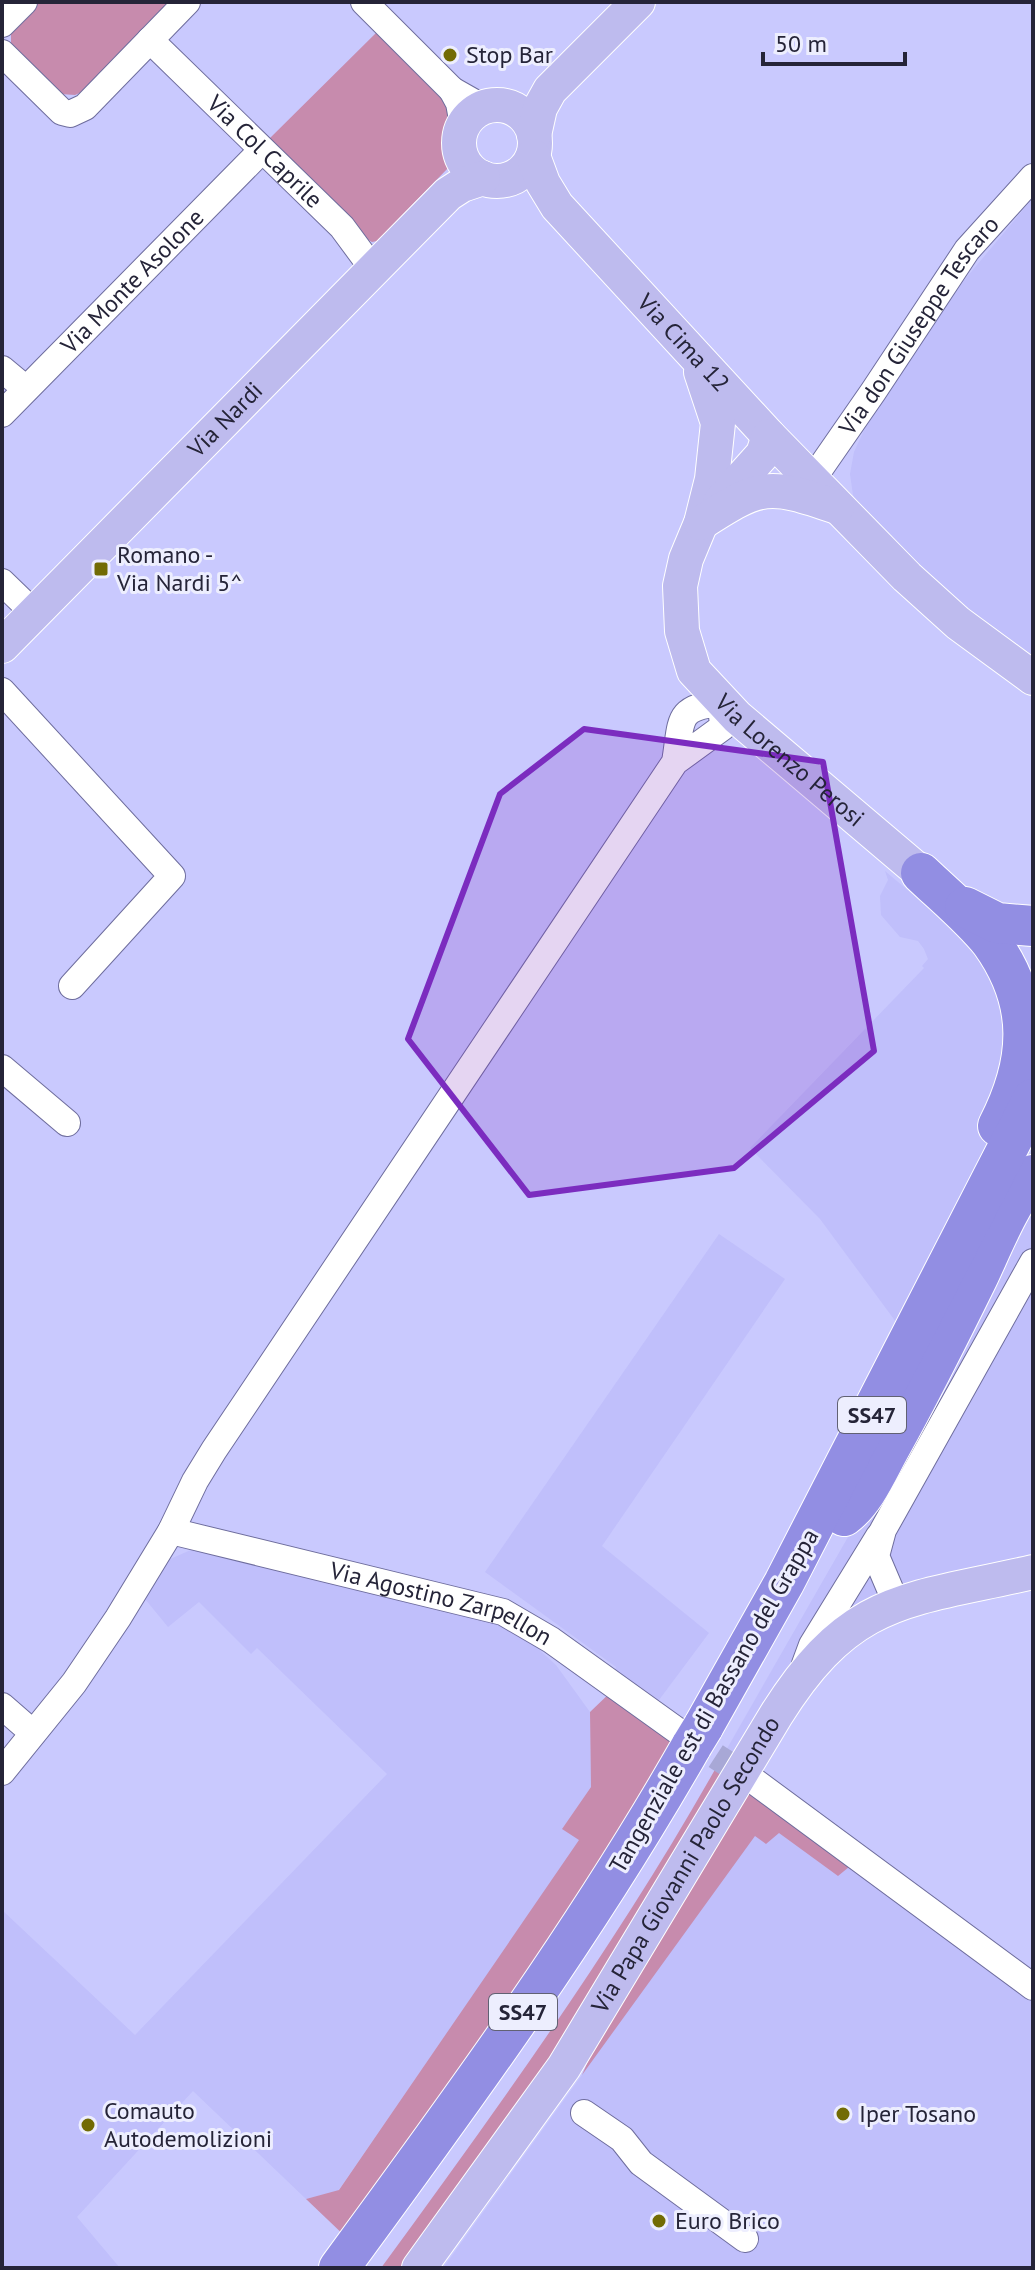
<svg xmlns="http://www.w3.org/2000/svg" width="1035" height="2270" viewBox="0 0 1035 2270" font-family="'PT Sans',sans-serif">
<style>
.built{fill:#c0bffb}
.green{fill:#c78bad}
.lines{fill:none;stroke-linecap:round;stroke-linejoin:round}
.minor-tunnel{stroke:#a8a8d6;stroke-width:26;stroke-dasharray:26 13;stroke-linecap:butt}
.minor-casing{stroke:#6e6d9d;stroke-width:28}
.major-casing{stroke:#fff;stroke-width:36}
.highway-casing{stroke:#fff;stroke-width:42}
.minor{stroke:#fff;stroke-width:26}
.major{stroke:#bebbee;stroke-width:34}
.highway{stroke:#928ee3;stroke-width:40}
.highway-bridge-casing{stroke:#fff;stroke-width:42;stroke-linecap:butt}
.highway-bridge{stroke:#928ee3;stroke-width:40}
.marked{fill:#7b2cbf;fill-opacity:0.2;stroke:#7b2cbf;stroke-width:6;stroke-linejoin:round}
.poi-dot{fill:#726b04;stroke:#edeefe;stroke-width:3}
.labels{text-anchor:middle;stroke-width:6;stroke-linejoin:round;paint-order:stroke}
.shield{fill:#edeefe;stroke:#616173;stroke-width:2}
.shield-label{font-size:22px;font-weight:bold;fill:#252438}
.poi-label{font-size:24px;fill:#252438;stroke:#edeefe;text-anchor:start}
.street-label{font-size:24px;fill:#252438;stroke:#edeefe}
</style>
<rect width="100%" height="100%" fill="#c9c9fe"/>
<g class="built">
<polygon points="1033,198 1033,669 1008,652 862,510 853,495 850,474 854,452 865,428 924,336 961,284"/>
<polygon points="885,871 973,945 1007,997 1000,1117 896,1322 820,1219 750,1148 924,968 922,966 928,959 924,949 918,941 900,937 881,915 880,896 888,880"/>
<polygon points="1033,1198 1033,1561 876,1600 736,1770 721,1759 856,1523"/>
<polygon points="719,1234 785,1279 602,1546 709,1633 653,1708 613,1674 616,1667 485,1572"/>
<polygon points="193,1549 505,1625 534,1645 556,1665 590,1712 591,1787 563,1828 580,1840 338,2191 306,2199 193,2091 77,2217 120,2268 2,2268 2,1910 135,2035 387,1774 257,1648 251,1654 199,1602 168,1627 145,1599 168,1560"/>
<polygon points="751,1785 1033,2000 1033,2268 443,2268 582,2075 604,2025"/>
</g>
<g class="green">
<polygon points="37,2 171,2 84,91 75,95 60,94 11,44 11,30"/>
<polygon points="377,32 449,104 455,121 450,139 450,166 377,241 372,242 363,237 267,141"/>
<polygon points="614,1689 684,1742 349,2240 306,2199 339,2190 579,1840 562,1829 591,1787 590,1712"/>
<path d="M717 1766 732 1777 591 2005 406 2268H381C500 2105 618 1942 717 1766Z"/>
<polygon points="751,1785 849,1867 838,1876 779,1833 766,1844 755,1836 582,2075 604,2025"/>
</g>
<g class="lines">
<polyline class="minor-tunnel" points="683,1735 754,1781"/>
<g class="minor-casing">
<g id="minor">
<polyline points="364,2 452,90 482,107"/>
<polyline points="2,24 24,2"/>
<path id="s1" d="M150 40 342 227 373 269"/>
<polyline points="2,53 62,112 70,114 85,107 187,2"/>
<polyline points="452,90 459,103 463,125"/>
<polyline points="2,369 26,389"/>
<path id="s2" d="M2 414 262 150"/>
<path id="s3" d="M812 480 873 392 967 250 1033 177"/>
<polyline points="2,582 34,613"/>
<polyline points="2,691 172,876 72,986"/>
<polyline points="2,1068 67,1123"/>
<path id="s4" d="M171 1531 503 1612 551 1640 682 1734"/>
<polyline points="896,1603 876,1556 883,1530 1033,1262"/>
<polyline points="805,1664 812,1645 879,1536"/>
<polyline points="2,1706 33,1733"/>
<path d="M2 1772 74 1683 118 1618 171 1531 195 1481 214 1450 675 762 723 727 721 703C675 707 682 721 675 762"/>
<polyline points="754,1781 1033,1987"/>
<polyline points="584,2113 622,2139 641,2163 745,2239"/>
</g>
</g>
<g class="major-casing">
<g id="major">
<circle cx="497" cy="143" r="38"/>
<polyline points="534,135 540,108 550,90 638,2"/>
<path id="s5" d="M533 156 543 183 557 206 769 436 907 577 958 623 1033 678"/>
<path id="s6" d="M701 372 718 423 712 479 701 523 686 559 680 586 682 631 694 671 737 717 921 873"/>
<polyline points="720,502 763,454 769,436"/>
<path d="M701 523C761 484 768 483 837 507"/>
<path id="s7" d="M2 646 448 194 462 185 483 178"/>
<path id="s8" d="M419 2268 564 2067 776 1715C851 1595 907 1601 1033 1572"/>
</g>
</g>
<g class="highway-casing">
<g id="highway">
<path d="M921 873C944 895 971 917 991 942 1035 1003 1031 1062 998 1126"/>
<polyline points="965,907 997,923 1033,926"/>
<path d="M844 1516C866 1500 878 1469 891 1446 922 1390 950 1334 978 1277 994 1243 1009 1204 1033 1175"/>
<polyline points="703,1727 784,1583 1033,1099"/>
<path d="M339 2268C464 2098 588 1928 692 1745"/>
</g>
</g>
<use href="#minor" class="minor"/>
<use href="#major" class="major"/>
<use href="#highway" class="highway"/>
<g class="highway-bridge-casing">
<polyline id="highway-bridge" points="692,1745 703,1727"/>
</g>
<use href="#highway-bridge" class="highway-bridge"/>
</g>
<path class="marked" d="M584 729 823 762 874 1051 734 1168 529 1195 408 1039 500 794Z"/>
<g class="poi-dot">
<circle cx="450" cy="55" r="8"/>
<rect x="93" y="561" width="16" height="16" rx="4"/>
<circle cx="843" cy="2114" r="8"/>
<circle cx="88" cy="2125" r="8"/>
<circle cx="659" cy="2221" r="8"/>
</g>
<g class="labels">
<g class="shield">
<rect x="838" y="1397" width="68" height="36" rx="6"/>
<rect x="489" y="1994" width="68" height="36" rx="6"/>
</g>
<g class="shield-label">
<text x="872" y="1423">SS47</text>
<text x="523" y="2020">SS47</text>
</g>
<g class="poi-label">
<text x="466" y="63">Stop Bar</text>
<text x="117" y="563">Romano -<tspan x="117" dy="28">Via Nardi 5^</tspan></text>
<text x="104" y="2119">Comauto<tspan x="104" dy="28">Autodemolizioni</tspan></text>
<text x="859" y="2122">Iper Tosano</text>
<text x="675" y="2229">Euro Brico</text>
</g>
<g class="street-label">
<text dy="8" stroke="none"><textPath href="#s1" startOffset="160">Via Col Caprile</textPath></text>
<text dy="8" stroke="none"><textPath href="#s2" startOffset="186">Via Monte Asolone</textPath></text>
<text dy="8" stroke="none"><textPath href="#s3" startOffset="188">Via don Giuseppe Tescaro</textPath></text>
<text dy="8" stroke="none"><textPath href="#s5" startOffset="242">Via Cima 12</textPath></text>
<text dy="8" stroke="none"><textPath href="#s7" startOffset="318">Via Nardi</textPath></text>
<text dy="8" stroke="none"><textPath href="#s6" startOffset="440">Via Lorenzo Perosi</textPath></text>
<text dy="8" stroke="none"><textPath href="#s4" startOffset="280">Via Agostino Zarpellon</textPath></text>
<text transform="translate(714 1701) rotate(-60)" y="8">Tangenziale est di Bassano del Grappa</text>
<text dy="8" stroke="none"><textPath href="#s8" startOffset="484">Via Papa Giovanni Paolo Secondo</textPath></text>
</g>
</g>
<rect width="1035" height="2270" fill="none" stroke="#252438" stroke-width="8"/>
<path d="M763 52v12h142v-12" fill="none" stroke="#252438" stroke-width="4"/>
<text x="775" y="52" font-size="24" fill="#252438" stroke="#edeefe" stroke-width="6" paint-order="stroke">50 m</text>
</svg>
